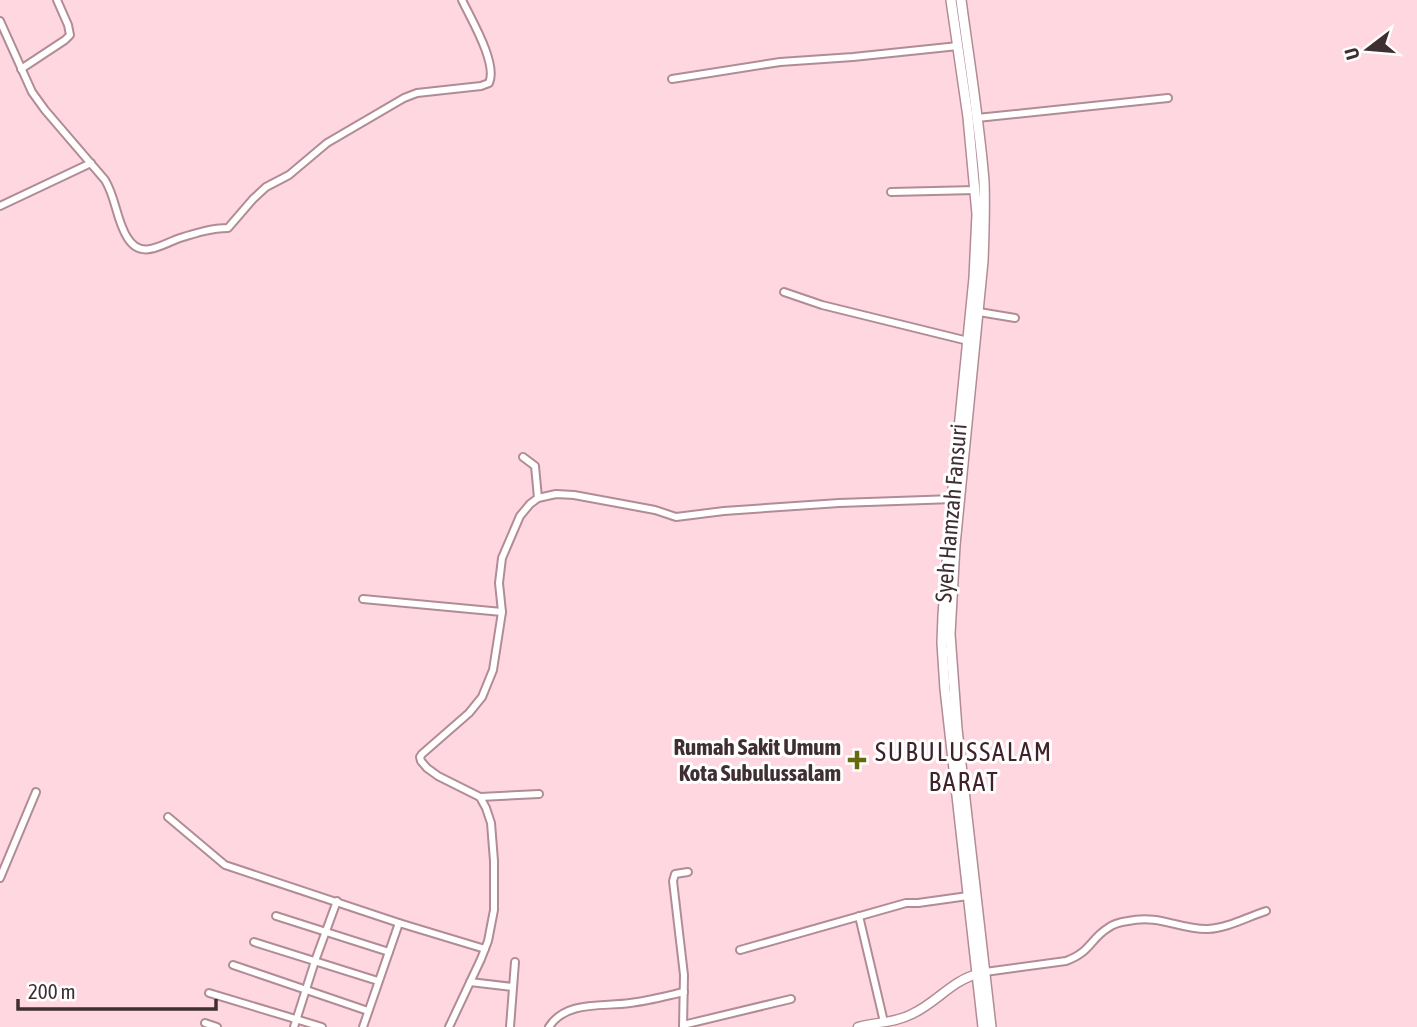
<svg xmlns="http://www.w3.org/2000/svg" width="1417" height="1027" viewBox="0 0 1417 1027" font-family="'Asap Condensed',sans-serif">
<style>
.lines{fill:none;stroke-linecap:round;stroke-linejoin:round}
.minor-casing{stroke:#b18c95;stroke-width:10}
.tertiary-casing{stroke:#b18c95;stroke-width:11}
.secondary-casing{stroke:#b18c95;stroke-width:12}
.minor{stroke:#fff;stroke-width:6}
.tertiary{stroke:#fff;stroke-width:8}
.secondary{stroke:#fff;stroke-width:9}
.poi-dot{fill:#676a0b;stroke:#fff;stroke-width:2.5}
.labels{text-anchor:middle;stroke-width:6;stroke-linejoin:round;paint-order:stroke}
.street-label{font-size:23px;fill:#3f2f33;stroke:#fff}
.poi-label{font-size:23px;font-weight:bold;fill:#3f2f33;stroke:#fff;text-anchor:end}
.quarter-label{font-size:26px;letter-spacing:2px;fill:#3f222a;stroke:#fff}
</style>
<rect width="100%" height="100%" fill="#ffd7e0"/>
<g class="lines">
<g class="minor-casing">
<g id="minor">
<path d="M0 21 32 92 45 110 105 180C116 198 116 219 127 237 141 261 162 244 180 238 196 233 212 228 228 228L253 199 266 187 289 175 327 143 404 98 417 93 481 86 489 83C498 64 471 19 462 0"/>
<polyline points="21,69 65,40 70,35 68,25 57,0"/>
<polyline points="672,79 780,62 853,57 958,46"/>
<polyline points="977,118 1168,98"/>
<polyline points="891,192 976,190"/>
<polyline points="0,206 91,163"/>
<polyline points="784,292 822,305 968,341"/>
<polyline points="979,312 1015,318"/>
<polyline points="523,457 535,466 538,498"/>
<polyline points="363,599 502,612"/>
<polyline points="480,797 539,794"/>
<polyline points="168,817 225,865 399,923 485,949"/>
<polyline points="0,878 36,792"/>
<polyline points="276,916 389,952"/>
<polyline points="859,916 884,1022"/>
<polyline points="254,942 378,981"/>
<polyline points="740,950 906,903 918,903 968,896"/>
<polyline points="233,965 368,1011"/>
<path d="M985 972 1066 961C1091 952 1090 939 1108 928 1113 924 1121 922 1128 921 1160 914 1180 930 1208 929 1228 928 1247 917 1266 911"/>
<polyline points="470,982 513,987"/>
<polyline points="209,993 322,1027"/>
<polyline points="205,1023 217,1027"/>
<polyline points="683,1025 791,999"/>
<polyline points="294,1027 315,961 337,901"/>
<polyline points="363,1027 399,923"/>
<polyline points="449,1027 481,959 488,941 494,910 494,861 491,823 486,808 480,797 438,776 427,768 421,761 420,757 422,754 469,713 482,697 493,670 502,612 499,583 502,558 520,516 530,504 538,498 556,494 574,495 655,510 676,517 724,511 839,503 954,499"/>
<polyline points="510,1027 515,962"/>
<path d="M549 1027C566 1000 603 1007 630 1003 648 1001 666 996 684 992"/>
<polyline points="683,1027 684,975 673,881 675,874 688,872"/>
</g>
</g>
<g class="tertiary-casing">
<path id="tertiary" d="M858 1027C876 1022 895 1023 912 1014 938 1002 951 980 981 973"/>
</g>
<g class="secondary-casing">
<g id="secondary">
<polyline points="951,0 968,117 977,214 974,278 952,499 943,615 942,643 945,689 983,1027"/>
<path d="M961 0C969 60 979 120 984 181 985 208 984 235 983 261L955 545 950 634 957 729 991 1027"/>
</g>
</g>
<use href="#minor" class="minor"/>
<use href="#tertiary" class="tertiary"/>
<use href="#secondary" class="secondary"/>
</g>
<path class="poi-dot" d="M853.5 749.5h7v7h7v7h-7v7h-7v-7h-7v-7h7z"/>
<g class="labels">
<g class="street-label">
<text transform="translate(951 513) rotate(-85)" y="8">Syeh Hamzah Fansuri</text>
</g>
<g class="poi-label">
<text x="841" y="755">Rumah Sakit Umum<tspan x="841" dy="26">Kota Subulussalam</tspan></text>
</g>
<g class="quarter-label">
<text x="964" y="761">SUBULUSSALAM<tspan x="964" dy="30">BARAT</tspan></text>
</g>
</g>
<g transform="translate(1368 49) rotate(254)" stroke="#ffffff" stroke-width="5" paint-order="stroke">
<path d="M0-5L12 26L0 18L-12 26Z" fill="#3f2f33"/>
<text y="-10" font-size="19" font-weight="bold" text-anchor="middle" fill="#3f2f33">U</text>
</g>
<path d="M18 999v10h198v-10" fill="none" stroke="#3f2f33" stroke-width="3.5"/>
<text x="28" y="999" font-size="21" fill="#3f2f33" stroke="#ffffff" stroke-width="5" paint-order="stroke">200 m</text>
</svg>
